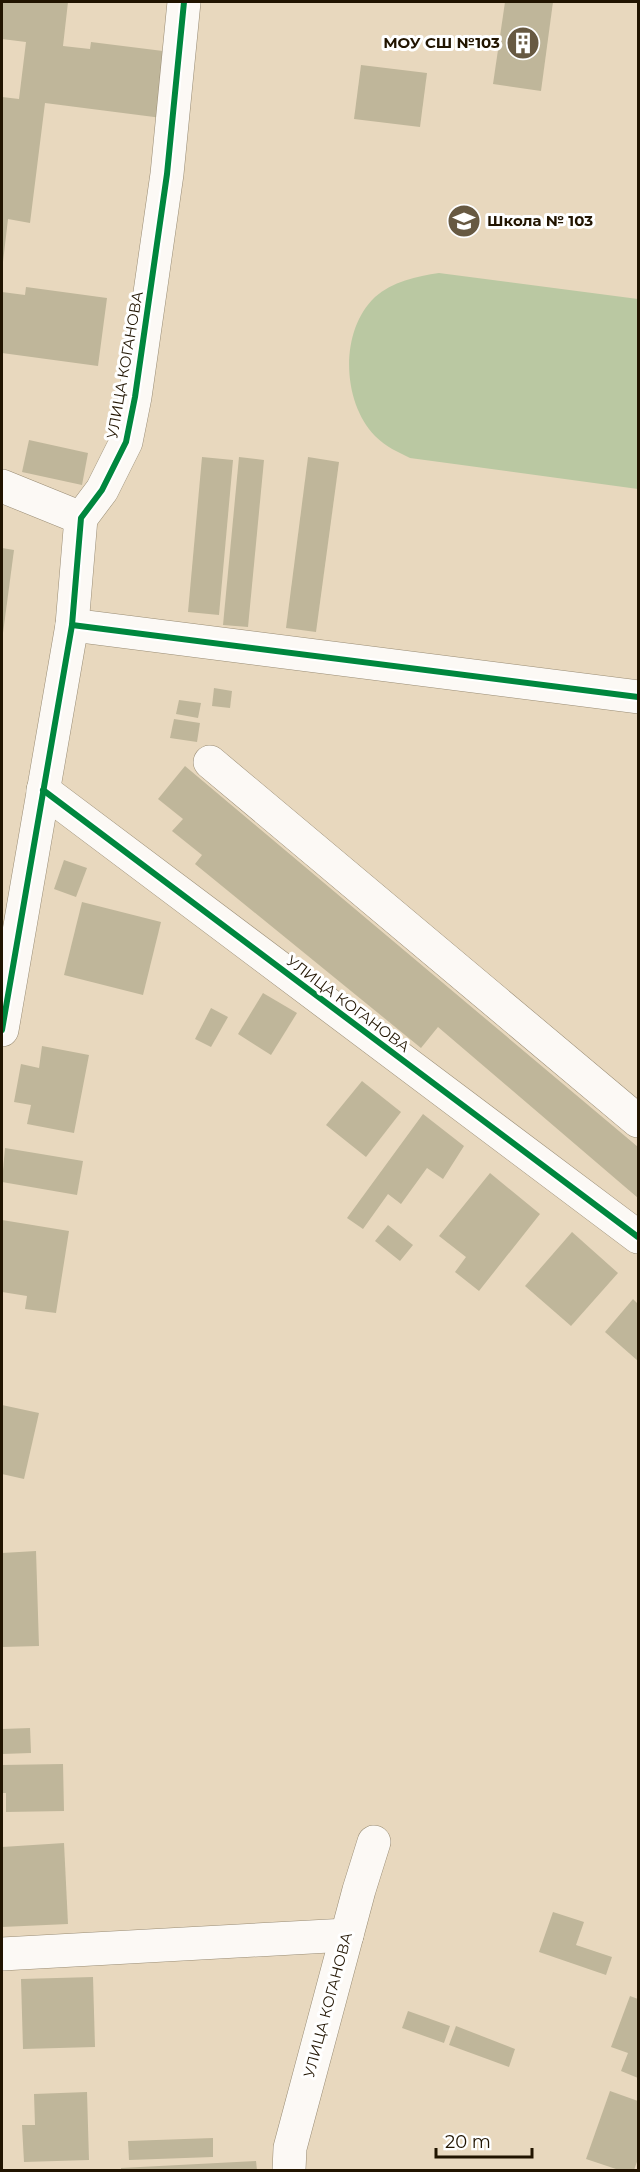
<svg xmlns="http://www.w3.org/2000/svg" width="640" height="2172" viewBox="0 0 640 2172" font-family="Montserrat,sans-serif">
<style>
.green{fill:#bac8a2}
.building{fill:#bfb69a}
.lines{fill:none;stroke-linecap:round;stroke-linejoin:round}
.minor-casing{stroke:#998c74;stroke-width:34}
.minor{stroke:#fcf9f5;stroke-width:33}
.cycleway-casing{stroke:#fff;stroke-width:10}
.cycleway{stroke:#00873e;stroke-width:6}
.labels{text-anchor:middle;stroke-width:6;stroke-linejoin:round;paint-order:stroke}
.poi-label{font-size:15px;font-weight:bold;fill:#211400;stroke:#fff;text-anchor:end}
.street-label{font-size:15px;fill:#211400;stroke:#fff}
</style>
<rect width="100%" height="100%" fill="#e8d8be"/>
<path class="green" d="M439 273 638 299V489L410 458C398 452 386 447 375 436 342 402 339 331 375 297 392 282 417 276 439 273Z"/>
<g class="building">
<polygon points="2,2 68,2 63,46 90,49 91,42 171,52 162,118 45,103 30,223 8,219 3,262 2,97 19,99 26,42 2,39"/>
<polygon points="505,2 553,2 541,91 493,84"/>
<polygon points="361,65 427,73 420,127 354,119"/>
<polygon points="26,287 107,298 98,366 2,353 2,292 25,295"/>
<polygon points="29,440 88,453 82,485 22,472"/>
<polygon points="202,457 233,460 219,615 188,612"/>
<polygon points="239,457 264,460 248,627 223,625"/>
<polygon points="308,457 339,462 316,632 286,628"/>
<polygon points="2,548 14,550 3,633 2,633"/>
<polygon points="214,688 232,691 230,708 212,706"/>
<polygon points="179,700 201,703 198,718 176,714"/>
<polygon points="174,719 200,723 197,742 170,738"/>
<polygon points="185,766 638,1147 638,1198 438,1027 421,1048 195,864 202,855 172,831 183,819 158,799"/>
<polygon points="64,860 87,868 76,897 54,889"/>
<polygon points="82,902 161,922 143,995 64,975"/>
<polygon points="263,993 297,1013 271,1055 238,1034"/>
<polygon points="211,1008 228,1017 211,1047 195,1039"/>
<polygon points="42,1046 89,1055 74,1133 27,1124 31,1105 14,1102 21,1064 39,1068"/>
<polygon points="362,1081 401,1112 366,1157 326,1125"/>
<polygon points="423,1114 464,1146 443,1179 427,1168 401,1204 388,1194 363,1229 347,1218"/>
<polygon points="5,1148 83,1161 77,1195 2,1182"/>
<polygon points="490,1173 540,1214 479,1291 455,1272 466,1257 439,1236"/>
<polygon points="2,1220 69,1231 56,1313 25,1309 27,1296 2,1292"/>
<polygon points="388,1225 413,1245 400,1261 375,1241"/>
<polygon points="572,1232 618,1273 571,1326 525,1286"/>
<polygon points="633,1299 638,1304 638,1361 605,1332"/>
<polygon points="2,1405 39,1413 24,1479 2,1474"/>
<polygon points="36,1551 39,1646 2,1647 2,1553"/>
<polygon points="30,1728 31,1753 2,1754 2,1729"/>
<polygon points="63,1764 64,1811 6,1812 6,1793 2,1793 2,1765"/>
<polygon points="64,1843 68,1924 2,1927 2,1847"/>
<polygon points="553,1912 584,1922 576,1945 612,1957 606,1975 539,1952"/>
<polygon points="93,1977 95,2047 23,2049 21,1979"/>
<polygon points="630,1996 638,1999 638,2078 621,2071 628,2053 611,2047"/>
<polygon points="408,2011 450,2026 444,2043 402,2028"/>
<polygon points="456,2026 515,2049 509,2067 449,2045"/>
<polygon points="610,2091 638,2101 638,2159 634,2170 619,2170 586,2159"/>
<polygon points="87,2092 89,2160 24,2162 22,2125 35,2125 34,2094"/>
<polygon points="213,2138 213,2157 129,2160 128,2141"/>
<polygon points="256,2161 257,2170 121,2170 121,2168"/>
</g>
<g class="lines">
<g class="minor-casing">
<g id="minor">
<polyline points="2,486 81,518"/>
<polyline points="72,625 638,697"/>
<polyline points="210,762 638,1121"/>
<polyline points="43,790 638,1237"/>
<polyline points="2,1030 72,625 81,518 102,490 126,442 135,397 167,174 184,2"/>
<polyline points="2,1954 347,1935"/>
<polyline points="289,2170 290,2148 359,1890 374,1842"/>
</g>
</g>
<use href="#minor" class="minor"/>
<g class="cycleway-casing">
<g id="cycleway">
<polyline points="72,625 638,697"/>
<polyline points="43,790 638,1237"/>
<polyline points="2,1030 72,625 81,518 102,490 126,442 135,397 167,174 184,2"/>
</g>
</g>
<use href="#cycleway" class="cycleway"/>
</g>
<defs>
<g id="building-disc" transform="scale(1.725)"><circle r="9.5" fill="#675942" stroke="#fff"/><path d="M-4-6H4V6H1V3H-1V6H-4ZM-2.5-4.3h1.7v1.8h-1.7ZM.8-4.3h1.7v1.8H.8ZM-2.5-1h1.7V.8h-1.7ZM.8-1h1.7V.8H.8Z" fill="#fff"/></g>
<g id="school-disc" transform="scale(1.725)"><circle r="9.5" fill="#675942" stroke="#fff"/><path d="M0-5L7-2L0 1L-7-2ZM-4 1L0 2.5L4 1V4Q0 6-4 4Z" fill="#fff"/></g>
</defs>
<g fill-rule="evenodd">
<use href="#building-disc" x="523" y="43"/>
<use href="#school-disc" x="464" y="221"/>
</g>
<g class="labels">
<g class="poi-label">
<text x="500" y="48">МОУ СШ №103</text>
<text x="487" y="226" text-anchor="start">Школа № 103</text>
</g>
<g class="street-label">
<text transform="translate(125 365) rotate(-80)" y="5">УЛИЦА КОГАНОВА</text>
<text transform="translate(348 1004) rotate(37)" y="5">УЛИЦА КОГАНОВА</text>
<text transform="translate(328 2005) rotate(-75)" y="5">УЛИЦА КОГАНОВА</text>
</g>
</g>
<rect width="640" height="2172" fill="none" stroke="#211400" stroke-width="6"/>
<path d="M436 2148v9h96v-9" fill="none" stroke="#211400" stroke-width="3"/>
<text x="445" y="2148" font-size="18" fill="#211400" stroke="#ffffff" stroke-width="4.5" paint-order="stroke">20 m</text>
</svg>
